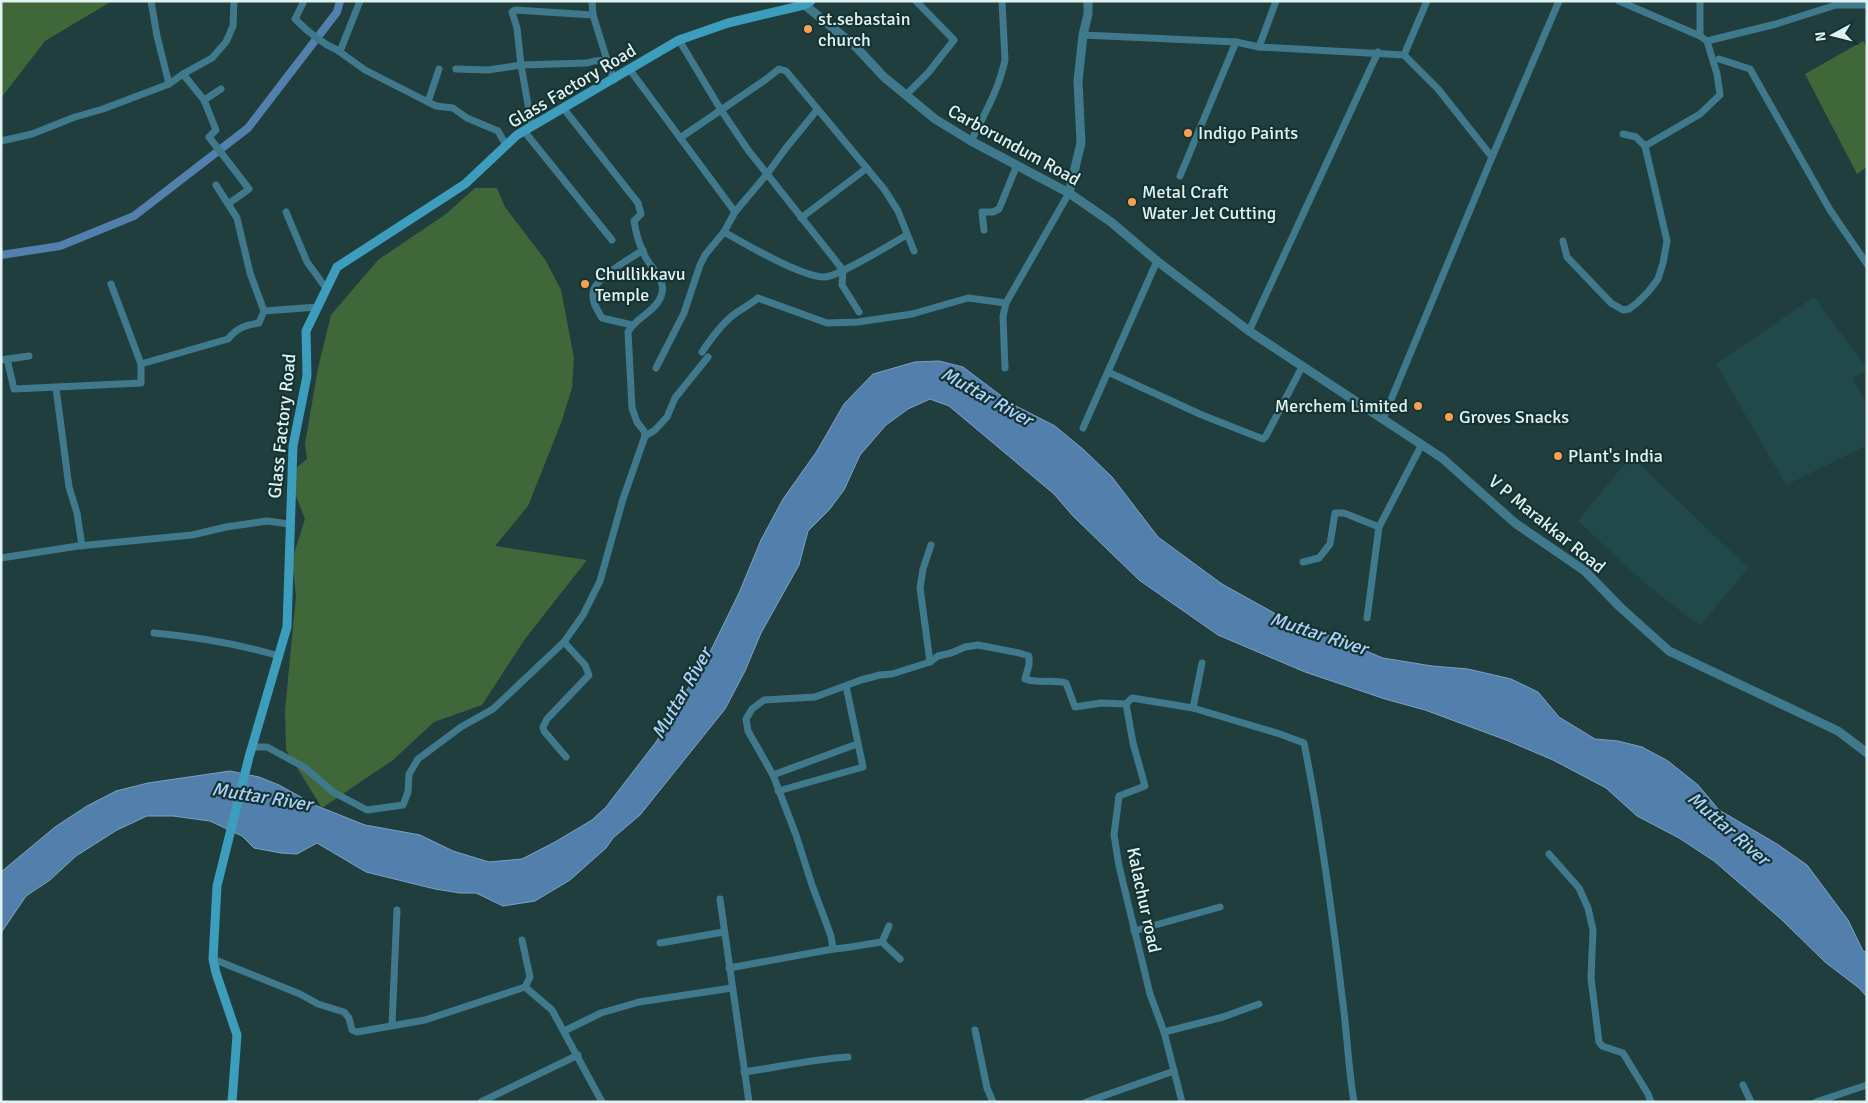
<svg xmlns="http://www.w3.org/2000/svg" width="1868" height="1103" viewBox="0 0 1868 1103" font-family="Signika,sans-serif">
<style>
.built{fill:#224949}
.green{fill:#406739}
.water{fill:#527fac;stroke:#7da2c1}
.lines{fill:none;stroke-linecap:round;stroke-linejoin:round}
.canal{stroke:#527fac;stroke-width:8}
.minor{stroke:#41798c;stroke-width:7}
.tertiary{stroke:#41798c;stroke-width:9}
.secondary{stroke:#3c9dbc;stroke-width:9}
.poi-dot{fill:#fb9e50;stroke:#163333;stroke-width:2}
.labels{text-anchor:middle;stroke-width:4.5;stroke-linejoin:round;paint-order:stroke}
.poi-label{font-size:18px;fill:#e1f2f2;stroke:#163333;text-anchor:start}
.street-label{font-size:18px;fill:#e1f2f2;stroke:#163333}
.water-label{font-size:19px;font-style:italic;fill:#add3fb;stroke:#163333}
</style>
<rect width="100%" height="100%" fill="#203e3e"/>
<g class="built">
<polygon points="1814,297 1867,368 1867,371 1852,378 1867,404 1867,445 1786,485 1716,364"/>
<polygon points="1631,456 1748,568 1700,626 1647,585 1578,521"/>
</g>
<g class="green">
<polygon points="1,1 112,1 45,41 1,98"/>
<polygon points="1863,41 1867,48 1867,167 1857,174 1805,74"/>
<polygon points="475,188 497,188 505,207 546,261 561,290 574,358 572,388 561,423 528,506 495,546 587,560 525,639 482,705 434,722 393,760 322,808 286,750 285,710 296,596 292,560 305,519 296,496 291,472 307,459 305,444 318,368 331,315 378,260 446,214"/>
</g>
<polygon class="water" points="939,361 963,367 1012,404 1055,426 1084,450 1112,477 1158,537 1222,584 1276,614 1383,658 1432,666 1468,669 1511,679 1538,692 1559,717 1595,739 1618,741 1642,747 1668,761 1698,785 1719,810 1777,844 1807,865 1848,920 1863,951 1867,952 1867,997 1859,988 1825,962 1782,920 1714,861 1679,838 1637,816 1606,788 1553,760 1506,740 1425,710 1385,699 1305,672 1218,635 1139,580 1073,516 1054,494 949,406 930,399 908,409 886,425 860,455 844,490 829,510 808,531 799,565 761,633 745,671 725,709 640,815 613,838 606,848 570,880 535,901 503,906 476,893 460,893 435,889 366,872 317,843 297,854 281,853 254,848 242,836 210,821 173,816 147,816 117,830 76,856 50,880 26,896 1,933 1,872 55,827 87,806 116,791 148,783 230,771 259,777 279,785 317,806 365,825 420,835 453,851 489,862 522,859 555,842 592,820 606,807 656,742 711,650 739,593 761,540 783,499 817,451 844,404 873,374 915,362"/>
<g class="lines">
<polyline class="canal" points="1,255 60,246 134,216 248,128 337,12 340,1"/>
<g class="minor">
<polyline points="151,1 157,36 169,84"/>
<path d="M304 1 295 19C308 32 321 43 337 50L341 49 360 1"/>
<polyline points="1619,1 1700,36 1707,41 1776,24 1836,5 1867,5"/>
<polyline points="1083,35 1236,42 1259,47 1276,1"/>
<polyline points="1700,36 1700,1"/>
<polyline points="679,40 721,110 748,150 843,270 842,285 859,312"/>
<polyline points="1259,47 1404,55 1438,89 1492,157"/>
<polyline points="337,50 365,70 428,102 436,106 453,108 467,118 498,131 506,145"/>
<polyline points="1404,55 1427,1"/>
<polyline points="1719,59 1750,69 1830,210 1867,264"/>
<polyline points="607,60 614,80"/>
<polyline points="456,69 488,70 521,65 587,63 594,61 607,60 593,15 592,1"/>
<polyline points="630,70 735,212"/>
<polyline points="183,74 204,100 216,130 209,137 249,189 228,204"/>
<polyline points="906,95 928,73 954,40 916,1"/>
<polyline points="204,100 221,89"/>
<polyline points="428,102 439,69"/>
<polyline points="532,127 521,65 517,28 512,12 515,10 593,15"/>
<polyline points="524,131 612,240"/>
<polyline points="680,138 765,80 779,69 786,71 884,189 898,211 914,251"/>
<polyline points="1,141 32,134 75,117 103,109 169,84 183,74 212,58 226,42 233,26 234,1"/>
<path d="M971 141C984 115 999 89 1005 60L1002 1"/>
<polyline points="1645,146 1700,114 1720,95 1717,74 1707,41"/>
<polyline points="1180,176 1236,42"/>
<polyline points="216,185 237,218 250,273 264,311"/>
<polyline points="286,212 307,262 326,288"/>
<polyline points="801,218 867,168"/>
<polyline points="984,230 982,212 993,212 999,209 1017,165"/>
<path d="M724 232C745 244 803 278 825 277 840 276 892 243 907 235"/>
<polyline points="1563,241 1567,257 1611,303 1623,310 1629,309 1637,303 1648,292 1658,279 1663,263 1667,241 1645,146 1636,137 1623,134"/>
<polyline points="111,284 141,364"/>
<path d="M632 325 602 318C597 310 590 299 594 289 600 275 630 259 643 250"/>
<polyline points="1249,331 1378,52"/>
<path d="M702 352C710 340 723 322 736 313 743 308 751 304 758 298L827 323 858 322 912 314 968 298 1006 303"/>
<path d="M7 359 14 389 141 383V364L228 339C237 328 245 325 259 323L264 311 318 307"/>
<polyline points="1,360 29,356"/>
<polyline points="656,368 684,313 700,265 705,255 724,232 735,212 767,174 786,148 817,110"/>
<polyline points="1005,368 1003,316 1006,303 1069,193"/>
<polyline points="1108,372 1202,415 1263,439 1266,436 1302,367"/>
<polyline points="56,388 69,487 77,513 82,546"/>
<polyline points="1383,419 1492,157 1559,1"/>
<polyline points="1083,428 1157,261"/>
<polyline points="645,436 655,430 667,417 675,398 708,357"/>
<polyline points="1,558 78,546 192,535 226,527 267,521 289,524"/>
<polyline points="1303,562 1319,558 1330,544 1335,513 1344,513 1379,527"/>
<polyline points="1367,618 1379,527 1422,444"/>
<path d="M154 633C199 637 235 643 279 656"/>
<polyline points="564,642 585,665 589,675 547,719 543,727 544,731 566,757"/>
<polyline points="930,662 920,588 923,569 931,545"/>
<polyline points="1193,708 1202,663"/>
<path d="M253 747H267L304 767 333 792 367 810 403 805 408 792 409 774 418 759 461 727 493 709 564 642 583 615 600 581 623 499 645 436 644 431 637 422 632 408 628 332C635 319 650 314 658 302 670 284 655 273 646 258 640 247 636 234 634 221L641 214 638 203 564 109"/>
<polyline points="773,775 857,744"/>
<polyline points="778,791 863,767 846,686"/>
<polyline points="1549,854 1579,888 1588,908 1593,930 1591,978 1599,1042 1602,1046 1623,1053 1648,1094 1651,1102"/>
<polyline points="720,899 749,1102"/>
<polyline points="1134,931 1220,907"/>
<polyline points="882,942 889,926"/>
<polyline points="660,943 724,932"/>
<polyline points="213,959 300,994 318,1004 344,1012 349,1018 352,1030 357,1032 425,1020 525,987 530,977 522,940"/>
<path d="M900 959 882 942C865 944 850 948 833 949L831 936 812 885 796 835 773 775 748 731 746 719 752 709 764 700 815 697 861 680 880 675 892 674 930 662 938 656 951 653 965 647 978 645 1019 653 1029 656V665L1025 679C1038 684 1052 679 1066 683L1075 707 1101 703 1126 704"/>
<polyline points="729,968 833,949"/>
<polyline points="525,987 552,1010 602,1102"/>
<polyline points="392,1025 397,910"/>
<polyline points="975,1030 987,1088 993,1102"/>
<polyline points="564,1031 601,1013 639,1002 732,988"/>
<polyline points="1164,1032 1223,1017 1259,1004"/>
<path d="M744 1072C779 1067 813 1059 848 1057"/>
<polyline points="1743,1085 1751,1102"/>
<polyline points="481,1102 578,1055"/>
<polyline points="1086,1102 1174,1071"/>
<path d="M1182 1102 1164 1032 1150 994 1119 866 1114 835 1119 796 1145 786 1133 743 1126 704 1132 698 1193 708 1280 734 1304 743C1321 826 1332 911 1342 996 1347 1031 1348 1066 1354 1102"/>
<polyline points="1816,1102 1867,1085"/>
</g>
<g class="tertiary">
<polyline points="800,1 856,47 884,77 935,119 971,141 1069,193 1111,222 1157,261 1249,331 1442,458 1515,523 1585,571 1620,607 1669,651 1838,731 1867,753"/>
<polyline points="1069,193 1081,143 1078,81 1083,35 1088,14 1088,1"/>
</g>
<polyline class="secondary" points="232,1102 237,1035 216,973 213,959 217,886 249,757 287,627 293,446 307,376 306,331 337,267 465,184 517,135 679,40 728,23 804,5 811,1"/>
</g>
<g class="poi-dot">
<circle cx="808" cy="29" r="5"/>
<circle cx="1188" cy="133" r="5"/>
<circle cx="1132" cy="202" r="5"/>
<circle cx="585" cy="284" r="5"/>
<circle cx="1418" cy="406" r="5"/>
<circle cx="1449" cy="417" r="5"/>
<circle cx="1558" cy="456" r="5"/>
</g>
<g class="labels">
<g class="poi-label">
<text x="818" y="25">st.sebastain<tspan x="818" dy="21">church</tspan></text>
<text x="1198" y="139">Indigo Paints</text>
<text x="1142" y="198">Metal Craft<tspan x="1142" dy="21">Water Jet Cutting</tspan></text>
<text x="595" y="280">Chullikkavu<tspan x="595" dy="21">Temple</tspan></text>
<text x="1408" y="412" text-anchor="end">Merchem Limited</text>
<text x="1459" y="423">Groves Snacks</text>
<text x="1568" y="462">Plant's India</text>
</g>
<g class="street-label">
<text transform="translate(572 86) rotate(-31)" y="6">Glass Factory Road</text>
<text transform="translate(1014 145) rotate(29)" y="6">Carborundum Road</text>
<text transform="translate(282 426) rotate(-84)" y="6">Glass Factory Road</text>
<text transform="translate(1547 524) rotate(39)" y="6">V P Marakkar Road</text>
<text transform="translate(1144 900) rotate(78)" y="6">Kalachur road</text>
</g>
<g class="water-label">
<text transform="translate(987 396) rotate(29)" y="7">Muttar River</text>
<text transform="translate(1319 633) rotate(18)" y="7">Muttar River</text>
<text transform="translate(681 693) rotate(-60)" y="7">Muttar River</text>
<text transform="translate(262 796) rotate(9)" y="7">Muttar River</text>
<text transform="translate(1729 828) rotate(41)" y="7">Muttar River</text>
</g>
</g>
<rect width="1868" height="1103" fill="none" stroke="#e1f2f2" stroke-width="5"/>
<g transform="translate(1833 35) rotate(263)" stroke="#163333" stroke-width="4" paint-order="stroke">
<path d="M0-4L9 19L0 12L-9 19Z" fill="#e1f2f2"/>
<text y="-8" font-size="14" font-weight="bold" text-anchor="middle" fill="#e1f2f2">N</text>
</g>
</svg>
